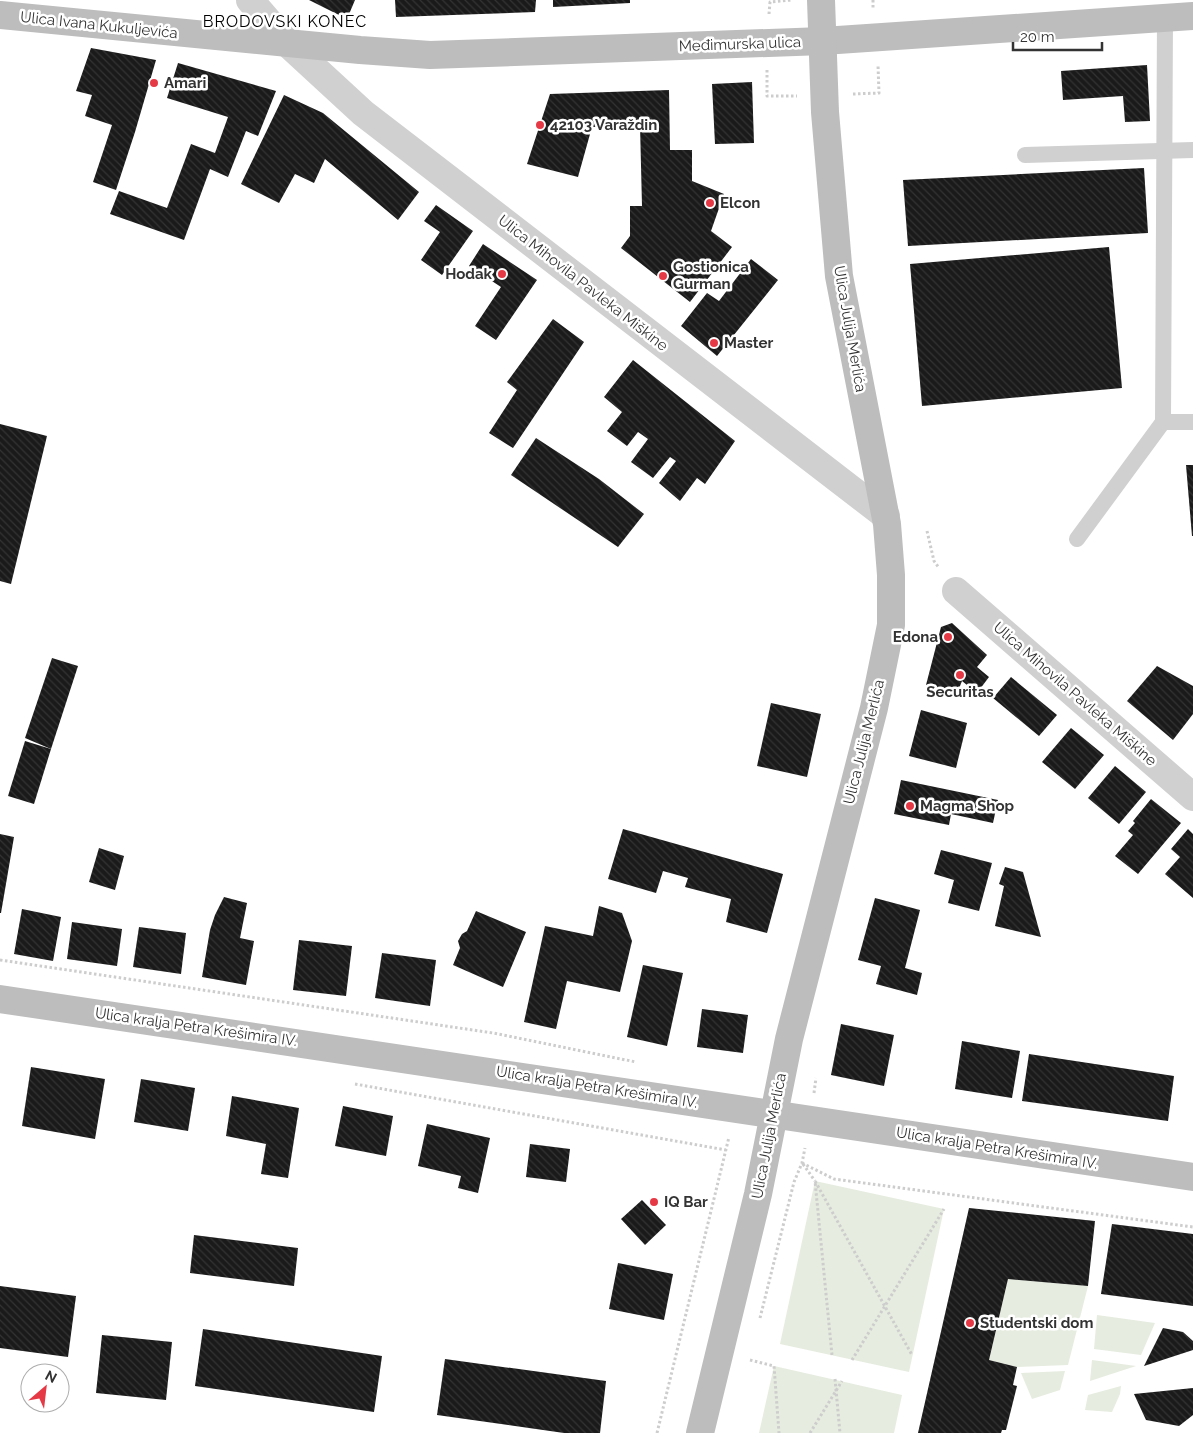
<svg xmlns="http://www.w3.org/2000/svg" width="1193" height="1433" viewBox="0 0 1193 1433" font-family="Raleway,sans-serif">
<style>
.grass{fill:#e6ecdf}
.building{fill:url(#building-back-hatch)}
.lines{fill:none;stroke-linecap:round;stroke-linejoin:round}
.path{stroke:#cdcdcd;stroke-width:3;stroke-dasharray:2.5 2.5;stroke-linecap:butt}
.lane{stroke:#d0d0d0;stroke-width:16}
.street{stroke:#d0d0d0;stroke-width:28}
.secondary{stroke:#bdbdbd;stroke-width:28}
.poi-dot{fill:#e63946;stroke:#fff;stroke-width:2}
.labels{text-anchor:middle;stroke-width:5;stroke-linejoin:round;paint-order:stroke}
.street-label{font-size:15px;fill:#333;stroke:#fff}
.poi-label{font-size:15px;font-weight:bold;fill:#333;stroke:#fff;text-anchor:start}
.neighbourhood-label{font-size:16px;letter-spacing:1px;fill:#000;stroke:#fff}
</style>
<defs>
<pattern id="building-back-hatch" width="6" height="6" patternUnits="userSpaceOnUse" patternTransform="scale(1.25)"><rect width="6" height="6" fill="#1a1a1a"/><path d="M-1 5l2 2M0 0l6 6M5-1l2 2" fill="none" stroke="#333"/></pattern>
</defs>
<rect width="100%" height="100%" fill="#fff"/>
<g class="grass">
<polygon points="815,1181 944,1209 909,1372 780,1344"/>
<polygon points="1008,1279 1088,1286 1068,1365 1017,1367 989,1360"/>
<polygon points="1097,1315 1155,1323 1141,1355 1094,1349"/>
<polygon points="1092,1360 1136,1366 1090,1381"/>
<polygon points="774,1366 902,1395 894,1433 759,1433"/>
<polygon points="1065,1371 1060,1390 1032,1399 1021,1373"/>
<polygon points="1121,1386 1120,1394 1112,1412 1085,1410 1088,1395"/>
</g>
<g class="building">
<polygon points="309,0 355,0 347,19"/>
<polygon points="395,0 536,0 535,12 396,17"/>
<polygon points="553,0 630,0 630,3 553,7"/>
<polygon points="91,48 156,60 135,132 116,190 93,182 112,125 85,116 92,95 76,91"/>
<polygon points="178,63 276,91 258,136 246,131 228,177 210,169 184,240 110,214 119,191 167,208 191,144 215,153 228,117 167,98"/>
<polygon points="1147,65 1150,121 1125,122 1123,96 1063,100 1061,71"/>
<polygon points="752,82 754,143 715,144 712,84"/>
<polygon points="669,90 670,150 692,150 692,181 724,194 711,231 732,247 690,302 621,248 630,236 630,206 642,206 640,125 592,127 578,177 527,164 550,94"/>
<polygon points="284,95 323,113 419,192 398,220 325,159 314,183 295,174 279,203 241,184"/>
<polygon points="1144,168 1148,233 908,246 903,180"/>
<polygon points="436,205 473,231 442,275 421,260 440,232 424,221"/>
<polygon points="483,244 537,280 496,340 475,326 501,287 469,266"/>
<polygon points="1109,247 1122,388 922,406 910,264"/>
<polygon points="751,259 778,280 717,356 681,326 707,293 719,301"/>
<polygon points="553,319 584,342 513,448 489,433 517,390 507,382"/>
<polygon points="633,360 735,441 705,484 697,478 680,501 659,483 676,461 670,457 653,478 631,462 648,439 638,432 627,446 607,431 622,412 604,397"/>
<polygon points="0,424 47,436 11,584 0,581"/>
<polygon points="536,438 599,479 644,514 618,547 511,475"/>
<polygon points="1186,465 1193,465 1193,536 1192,536"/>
<polygon points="952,623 987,655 977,667 989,677 977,693 962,681 956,696 926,685 941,627"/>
<polygon points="52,658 78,666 51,749 25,738"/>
<polygon points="1157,666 1193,686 1193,714 1173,740 1127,701"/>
<polygon points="1011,677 1057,715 1039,736 993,698"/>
<polygon points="771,703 821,714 807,777 757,766"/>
<polygon points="921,710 967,723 956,768 909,756"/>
<polygon points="1071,728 1104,755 1075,789 1042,762"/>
<polygon points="25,741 51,749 34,804 8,796"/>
<polygon points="1115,766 1146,792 1119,824 1088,798"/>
<polygon points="901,780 998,800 993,823 951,814 949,825 894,814"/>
<polygon points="1151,799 1181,823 1138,874 1115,856 1133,835 1128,831 1135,823 1133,821"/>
<polygon points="623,829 783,874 767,933 726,922 731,899 685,887 688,878 663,871 656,893 608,879"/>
<polygon points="1188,829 1193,834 1193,898 1165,874 1180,857 1171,849"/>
<polygon points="0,834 14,837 1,913 0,913"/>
<polygon points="99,848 124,856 115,890 89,882"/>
<polygon points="941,850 992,863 979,911 948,903 954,880 934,874"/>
<polygon points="1005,867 1023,872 1041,937 995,926 1004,886 999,884"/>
<polygon points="224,897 247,903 240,938 254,941 246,985 202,977 210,930 215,915"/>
<polygon points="875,898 920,910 905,968 922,973 917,995 876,984 881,966 858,960"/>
<polygon points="599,906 622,913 632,941 620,992 567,981 556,1029 524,1022 545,926 593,936"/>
<polygon points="22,909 61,917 53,961 14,954"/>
<polygon points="476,911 526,932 503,987 453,965 460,948 458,941 462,934 467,931"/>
<polygon points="72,922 122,929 117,966 67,959"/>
<polygon points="139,927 186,933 181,974 133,967"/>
<polygon points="299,940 352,946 346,996 293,990"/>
<polygon points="382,953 436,960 430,1006 375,998"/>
<polygon points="643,965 683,973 667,1046 627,1037"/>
<polygon points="702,1009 748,1015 743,1053 697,1047"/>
<polygon points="841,1024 894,1035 884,1086 831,1075"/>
<polygon points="962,1041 1020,1051 1012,1098 955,1089"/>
<polygon points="1029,1054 1174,1076 1168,1121 1022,1101"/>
<polygon points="31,1067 105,1079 95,1139 22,1126"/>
<polygon points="141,1079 195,1088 188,1131 134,1122"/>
<polygon points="232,1096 299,1108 288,1178 261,1174 266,1144 226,1136"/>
<polygon points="343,1106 393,1116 386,1156 335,1146"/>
<polygon points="427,1124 490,1138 478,1193 458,1188 461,1176 418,1166"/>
<polygon points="530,1144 570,1149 566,1182 526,1177"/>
<polygon points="642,1200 666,1225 645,1245 621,1219"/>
<polygon points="969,1208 1095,1221 1088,1286 1008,1279 989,1360 1017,1367 1013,1385 1017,1386 1006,1430 1002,1430 1001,1433 918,1433"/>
<polygon points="1112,1224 1193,1234 1193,1306 1101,1294"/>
<polygon points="194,1235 298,1248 294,1286 190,1273"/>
<polygon points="618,1263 673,1274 664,1320 609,1309"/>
<polygon points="0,1286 76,1296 68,1357 0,1348"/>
<polygon points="1163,1328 1183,1332 1193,1341 1193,1350 1144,1366"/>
<polygon points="203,1329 382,1356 374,1412 195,1386"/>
<polygon points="102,1335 172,1342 166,1400 96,1393"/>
<polygon points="445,1359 606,1381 600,1433 564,1433 437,1415"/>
<polygon points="1193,1388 1193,1415 1179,1426 1146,1420 1134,1394"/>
</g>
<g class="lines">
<g class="path">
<polyline points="873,0 873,9"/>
<polyline points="769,14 770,2 792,0"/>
<polyline points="767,70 767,96 797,96"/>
<polyline points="853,94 879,93 878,65"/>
<polyline points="927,531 934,561 939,568"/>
<polyline points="0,960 493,1033 636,1062"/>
<polyline points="355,1084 726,1150"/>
<polyline points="814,1093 816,1078"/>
<polyline points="802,1163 834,1179 1193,1227"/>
<polyline points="803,1164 815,1181"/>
<polyline points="760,1318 794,1182 802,1163 805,1148"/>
<polyline points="832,1355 815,1181 912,1355"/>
<polyline points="750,1360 774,1366 779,1433"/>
<polyline points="852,1360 944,1209"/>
<polyline points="835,1379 840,1433"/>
<polyline points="657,1433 729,1137"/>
<polyline points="810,1433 842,1381"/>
</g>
<g class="lane">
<polyline points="1025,155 1193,150"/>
<polyline points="1163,422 1193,422"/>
<polyline points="1077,539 1163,422 1165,18"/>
</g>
<g class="street">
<polyline points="250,0 287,43 363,113 886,516"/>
<polyline points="956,591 1193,797"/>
</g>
<g class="secondary">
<polyline points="0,15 360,50 430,55 823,41 1193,16"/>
<polyline points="0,999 1193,1177"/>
<polyline points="700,1433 758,1194 789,1039 874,708 891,625 891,575 887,524 839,276 825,112 821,0"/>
</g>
</g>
<g class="poi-dot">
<circle cx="154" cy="83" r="5"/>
<circle cx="540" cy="125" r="5"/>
<circle cx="710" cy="203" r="5"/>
<circle cx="502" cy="274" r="5"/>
<circle cx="663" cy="276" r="5"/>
<circle cx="714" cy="343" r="5"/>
<circle cx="948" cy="637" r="5"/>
<circle cx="960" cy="675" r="5"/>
<circle cx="910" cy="806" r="5"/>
<circle cx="654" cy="1202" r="5"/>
<circle cx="970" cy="1323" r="5"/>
</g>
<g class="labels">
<g class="street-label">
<text transform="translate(99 25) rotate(6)" y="5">Ulica Ivana Kukuljevića</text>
<text transform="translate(740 44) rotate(-2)" y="5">Međimurska ulica</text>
<text transform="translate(583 283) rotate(38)" y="5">Ulica Mihovila Pavleka Miškine</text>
<text transform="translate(850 329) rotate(80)" y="5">Ulica Julija Merlića</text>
<text transform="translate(1075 694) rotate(41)" y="5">Ulica Mihovila Pavleka Miškine</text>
<text transform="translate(864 742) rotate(-76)" y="5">Ulica Julija Merlića</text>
<text transform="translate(196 1027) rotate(8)" y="5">Ulica kralja Petra Krešimira IV.</text>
<text transform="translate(597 1087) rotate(9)" y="5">Ulica kralja Petra Krešimira IV.</text>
<text transform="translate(769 1136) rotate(-79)" y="5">Ulica Julija Merlića</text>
<text transform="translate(997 1148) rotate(9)" y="5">Ulica kralja Petra Krešimira IV.</text>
</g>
<g class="poi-label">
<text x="164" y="88">Amari</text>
<text x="550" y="130">42103 Varaždin</text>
<text x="720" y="208">Elcon</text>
<text x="673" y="272">Gostionica<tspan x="673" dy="17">Gurman</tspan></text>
<text x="492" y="279" text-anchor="end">Hodak</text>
<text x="724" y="348">Master</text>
<text x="938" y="642" text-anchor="end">Edona</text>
<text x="960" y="697" text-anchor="middle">Securitas</text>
<text x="920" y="811">Magma Shop</text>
<text x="664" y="1207">IQ Bar</text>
<text x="980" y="1328">Studentski dom</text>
</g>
<g class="neighbourhood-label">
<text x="285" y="27">BRODOVSKI KONEC</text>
</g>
</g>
<g transform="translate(45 1388) rotate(28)"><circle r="24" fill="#ffffff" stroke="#adadad"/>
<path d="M0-4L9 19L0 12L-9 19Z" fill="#e63946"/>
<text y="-8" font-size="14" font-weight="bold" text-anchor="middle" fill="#333333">N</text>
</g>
<path d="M1013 42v8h89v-8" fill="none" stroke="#333333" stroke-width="2.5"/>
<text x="1020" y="42" font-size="15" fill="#333333" stroke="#ffffff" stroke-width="4" paint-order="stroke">20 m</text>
</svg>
